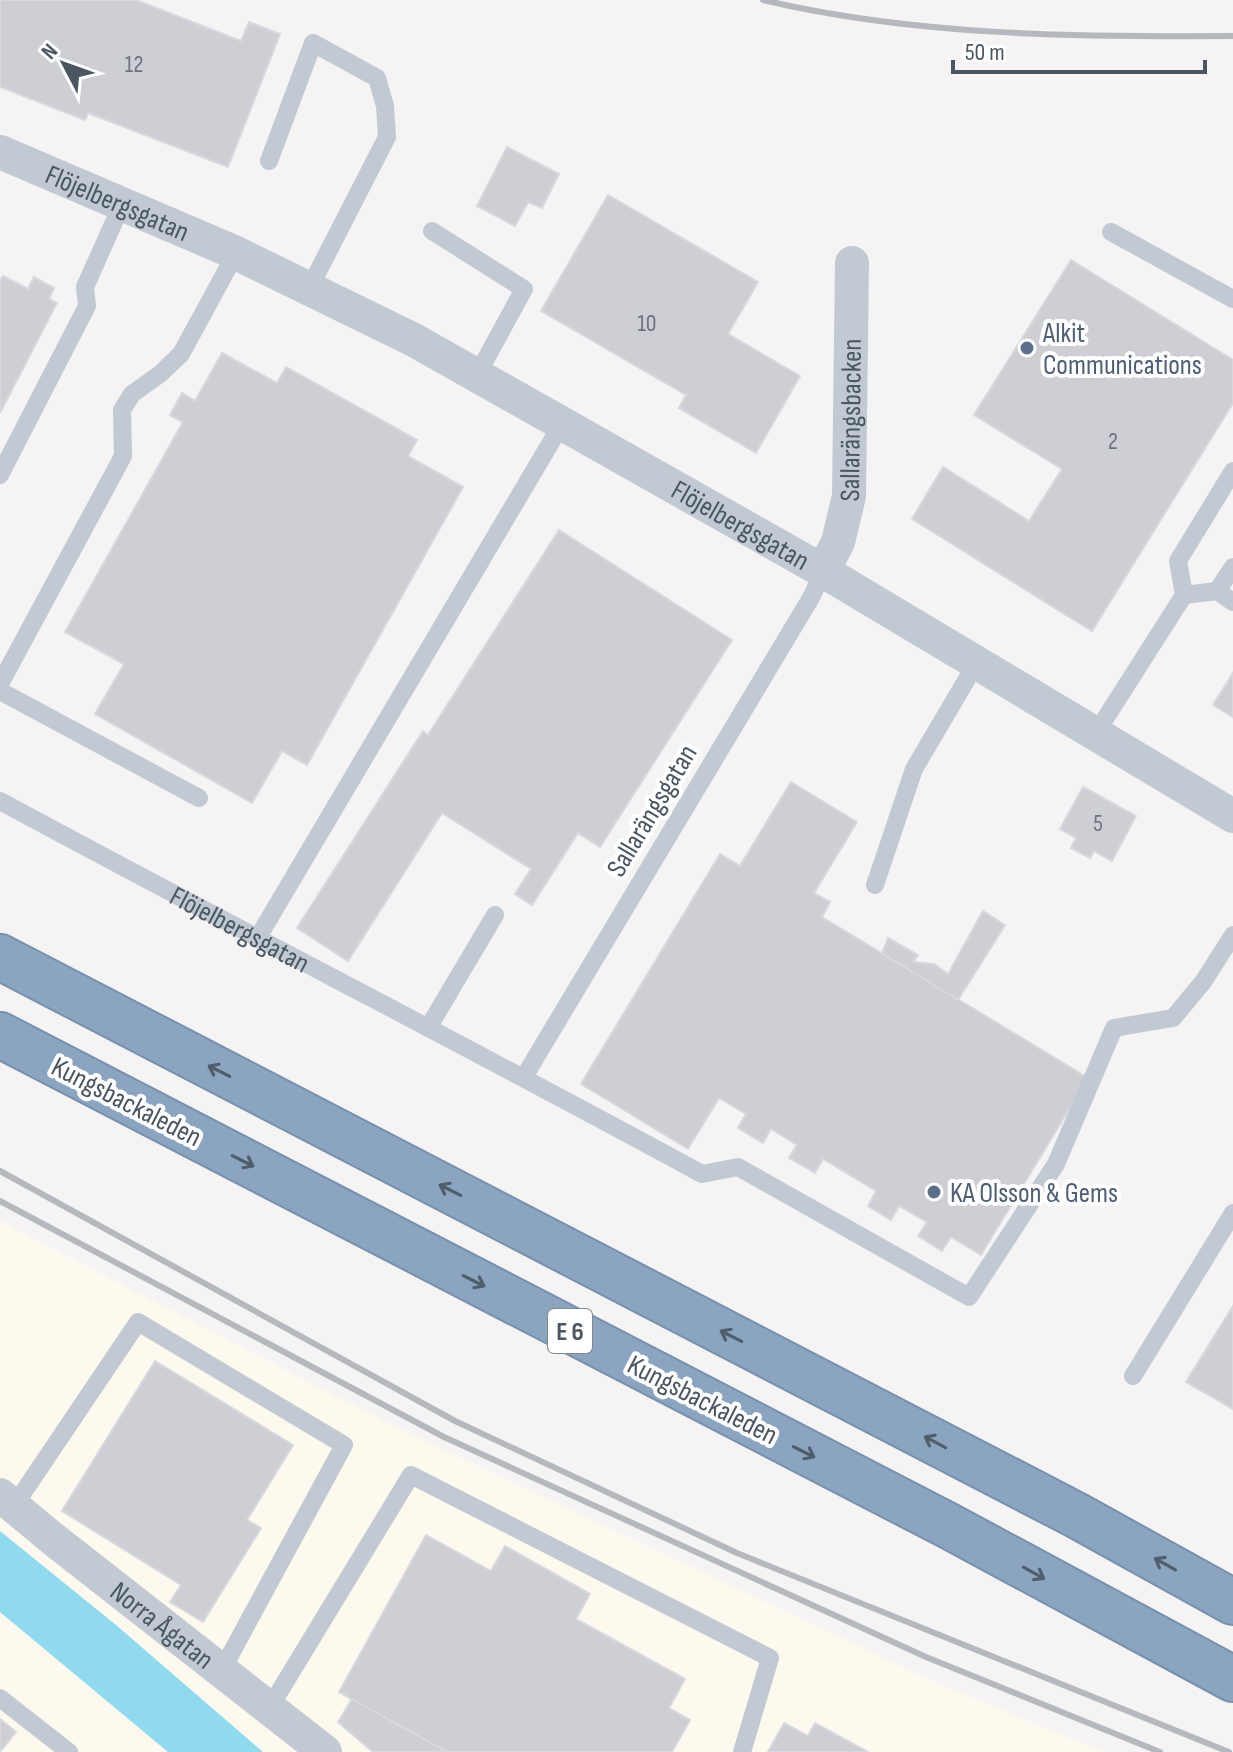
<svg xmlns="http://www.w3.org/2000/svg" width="1233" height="1752" viewBox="0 0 1233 1752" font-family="'Sofia Sans Condensed',sans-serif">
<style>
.commercial{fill:#fdf9ef}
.water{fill:#90daee}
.building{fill:#cdcfd5;stroke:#d7d9de;stroke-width:2}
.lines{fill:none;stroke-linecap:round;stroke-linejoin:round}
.motorway-casing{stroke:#7690ad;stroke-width:48}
.service{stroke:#c1cad2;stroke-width:18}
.minor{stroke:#c1cad2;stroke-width:34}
.motorway{stroke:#8ba5c1;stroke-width:44}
.rail{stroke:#b5b8bd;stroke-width:6}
.oneway{stroke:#505e6b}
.service-dot{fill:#5c6f8a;stroke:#fff;stroke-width:3}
.labels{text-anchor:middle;stroke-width:8;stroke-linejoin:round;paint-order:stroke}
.number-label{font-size:24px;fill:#6b747e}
.shield{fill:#fff;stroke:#808990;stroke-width:2}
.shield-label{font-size:26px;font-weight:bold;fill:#4a5661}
.street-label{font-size:28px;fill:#4a5661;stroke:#fff}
.service-label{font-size:28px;fill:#4e5e75;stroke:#fff;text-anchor:start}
</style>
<rect width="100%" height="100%" fill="#f5f3f3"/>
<g class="commercial">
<polygon points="0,1221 394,1426 931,1680 1104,1752 263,1752 116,1625 0,1531"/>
<polygon points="0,1612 94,1689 168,1752 0,1752"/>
</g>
<polygon class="water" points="0,1531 116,1625 263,1752 168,1752 0,1612"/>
<g class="building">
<polygon points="0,0 136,0 241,41 249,22 280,34 228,167 88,113 85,120 0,87"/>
<polygon points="507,147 559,174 542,208 528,202 515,226 477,206"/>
<polygon points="608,195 758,282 728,334 800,376 756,453 679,408 686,395 541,311"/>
<polygon points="1071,260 1233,360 1233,403 1092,631 912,519 943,467 1029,521 1062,469 974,415"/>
<polygon points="3,276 28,289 34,277 54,288 49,299 57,303 0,413 0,281"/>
<polygon points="222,353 277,383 286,367 417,440 408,456 463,487 307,765 282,751 252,803 95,714 124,664 65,632 183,422 170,415 182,393 195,401"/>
<polygon points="559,530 732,640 600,847 578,833 532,905 515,894 531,869 442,813 348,961 297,928 423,731 428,735"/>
<polygon points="1233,673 1233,717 1213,705"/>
<polygon points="791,782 857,822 814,893 830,902 822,917 1088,1078 981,1255 951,1237 942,1251 918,1236 927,1222 899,1206 891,1220 868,1206 876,1191 823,1159 815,1173 789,1158 797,1145 771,1129 763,1143 738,1128 746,1114 719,1098 688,1149 581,1084 720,854 740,866"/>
<polygon points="1083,787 1136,816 1112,861 1094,851 1090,858 1071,848 1076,838 1060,829"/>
<polygon points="983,911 1005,925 958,1000 882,953 888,938 918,955 913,962 934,964 948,974"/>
<polygon points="1233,1306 1233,1409 1186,1382"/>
<polygon points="155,1361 293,1445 247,1520 261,1528 203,1622 170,1602 181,1585 62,1511"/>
<polygon points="426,1535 491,1571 505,1546 590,1594 576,1619 685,1679 669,1708 690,1720 672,1752 447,1752 339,1692"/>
<polygon points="352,1699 447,1752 373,1752 338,1722"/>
<polygon points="0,1719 16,1732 0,1752"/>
<polygon points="784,1723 808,1736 815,1723 868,1752 768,1752"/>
</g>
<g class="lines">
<g class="motorway-casing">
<g id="motorway">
<polyline points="0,957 1076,1515 1233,1602"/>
<polyline points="0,1035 949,1526 1233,1679"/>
</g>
</g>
<g class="service">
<polyline points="269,161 313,43 377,78 385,106 387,137 309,289"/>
<polyline points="432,231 524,289 477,375"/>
<polyline points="1111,232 1233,299"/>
<polyline points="0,475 87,306 85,287 122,204"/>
<polyline points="1217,591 1233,567"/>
<polyline points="1184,595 1217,591 1233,602"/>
<polyline points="0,684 123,456 122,410 132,394 160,374 181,354 236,253"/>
<polyline points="0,691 199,798"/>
<polyline points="1096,733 1184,595 1178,561 1233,471"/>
<path id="s1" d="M0 801C233 927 469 1047 702 1174L738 1167 969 1297 1056 1164 1114 1028 1173 1018 1203 982 1233 935"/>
<polyline points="875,885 914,769 977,662"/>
<polyline points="257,939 563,422"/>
<polyline points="428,1028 495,915"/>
<polyline points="524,1077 812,596 823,571"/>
<polyline points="1133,1376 1233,1213"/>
<polyline points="14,1506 138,1322 344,1445 222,1670"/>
<polyline points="0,1698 69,1752"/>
<polyline points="270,1707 411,1475 770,1658 742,1752"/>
</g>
<g class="minor">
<path id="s2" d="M0 152 236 253 414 340 823 571 1233 816"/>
<path id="s3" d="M823 571 838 542 849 496 852 263"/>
<path id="s4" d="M0 1495 53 1539 325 1752"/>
</g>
<use href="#motorway" class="motorway"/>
<g class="rail">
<path d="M763 0C915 36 1078 37 1233 36"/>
<polyline points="0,1171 455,1421 737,1553 1229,1752"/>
<polyline points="0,1201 444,1437 926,1657 1160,1752"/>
</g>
</g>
<defs><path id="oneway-shaft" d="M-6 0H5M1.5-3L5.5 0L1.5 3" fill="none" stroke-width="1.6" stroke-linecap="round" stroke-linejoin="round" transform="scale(2)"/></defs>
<g class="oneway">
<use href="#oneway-shaft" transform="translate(219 1071) rotate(-153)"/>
<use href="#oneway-shaft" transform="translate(243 1161) rotate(27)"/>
<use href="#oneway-shaft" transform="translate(450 1190) rotate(-153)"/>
<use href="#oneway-shaft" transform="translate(474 1281) rotate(27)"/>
<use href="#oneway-shaft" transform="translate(731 1336) rotate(-153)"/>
<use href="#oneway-shaft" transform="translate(935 1442) rotate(-152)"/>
<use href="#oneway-shaft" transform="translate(804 1452) rotate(27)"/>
<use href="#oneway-shaft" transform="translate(1165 1564) rotate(-151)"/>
<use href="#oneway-shaft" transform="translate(1034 1573) rotate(29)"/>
</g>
<g class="service-dot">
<circle cx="1027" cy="348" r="8"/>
<circle cx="934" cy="1192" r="8"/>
</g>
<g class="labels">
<g class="number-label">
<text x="134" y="72">12</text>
<text x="647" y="331">10</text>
<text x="1113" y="449">2</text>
<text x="1098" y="831">5</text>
</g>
<rect class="shield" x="548" y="1309" width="44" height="44" rx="6"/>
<g class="shield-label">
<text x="570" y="1340">E 6</text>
</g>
<g class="street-label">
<text dy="10" stroke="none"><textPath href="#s2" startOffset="128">Flöjelbergsgatan</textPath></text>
<text dy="10" stroke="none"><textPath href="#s3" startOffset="156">Sallarängsbacken</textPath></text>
<text dy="10" stroke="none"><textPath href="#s2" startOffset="830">Flöjelbergsgatan</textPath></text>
<text transform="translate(651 810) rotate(-59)" y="10">Sallarängsgatan</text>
<text dy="10" stroke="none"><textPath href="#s1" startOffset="272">Flöjelbergsgatan</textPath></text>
<text transform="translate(127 1101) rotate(27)" y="10">Kungsbackaleden</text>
<text transform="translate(703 1399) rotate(27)" y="10">Kungsbackaleden</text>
<text dy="10" stroke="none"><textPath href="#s4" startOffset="208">Norra Ågatan</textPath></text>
</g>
<g class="service-label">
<text x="1043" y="342">Alkit<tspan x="1043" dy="32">Communications</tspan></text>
<text x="950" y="1202">KA Olsson &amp; Gems</text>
</g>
</g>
<g transform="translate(64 64) rotate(311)" stroke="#ffffff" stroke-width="6" paint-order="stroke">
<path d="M0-6L14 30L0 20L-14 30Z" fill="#4a5661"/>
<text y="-12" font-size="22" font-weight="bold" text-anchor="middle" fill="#4a5661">N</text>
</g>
<path d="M953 60v12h252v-12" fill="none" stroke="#4a5661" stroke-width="4"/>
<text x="965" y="60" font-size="24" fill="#4a5661" stroke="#ffffff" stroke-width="6" paint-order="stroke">50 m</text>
</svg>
